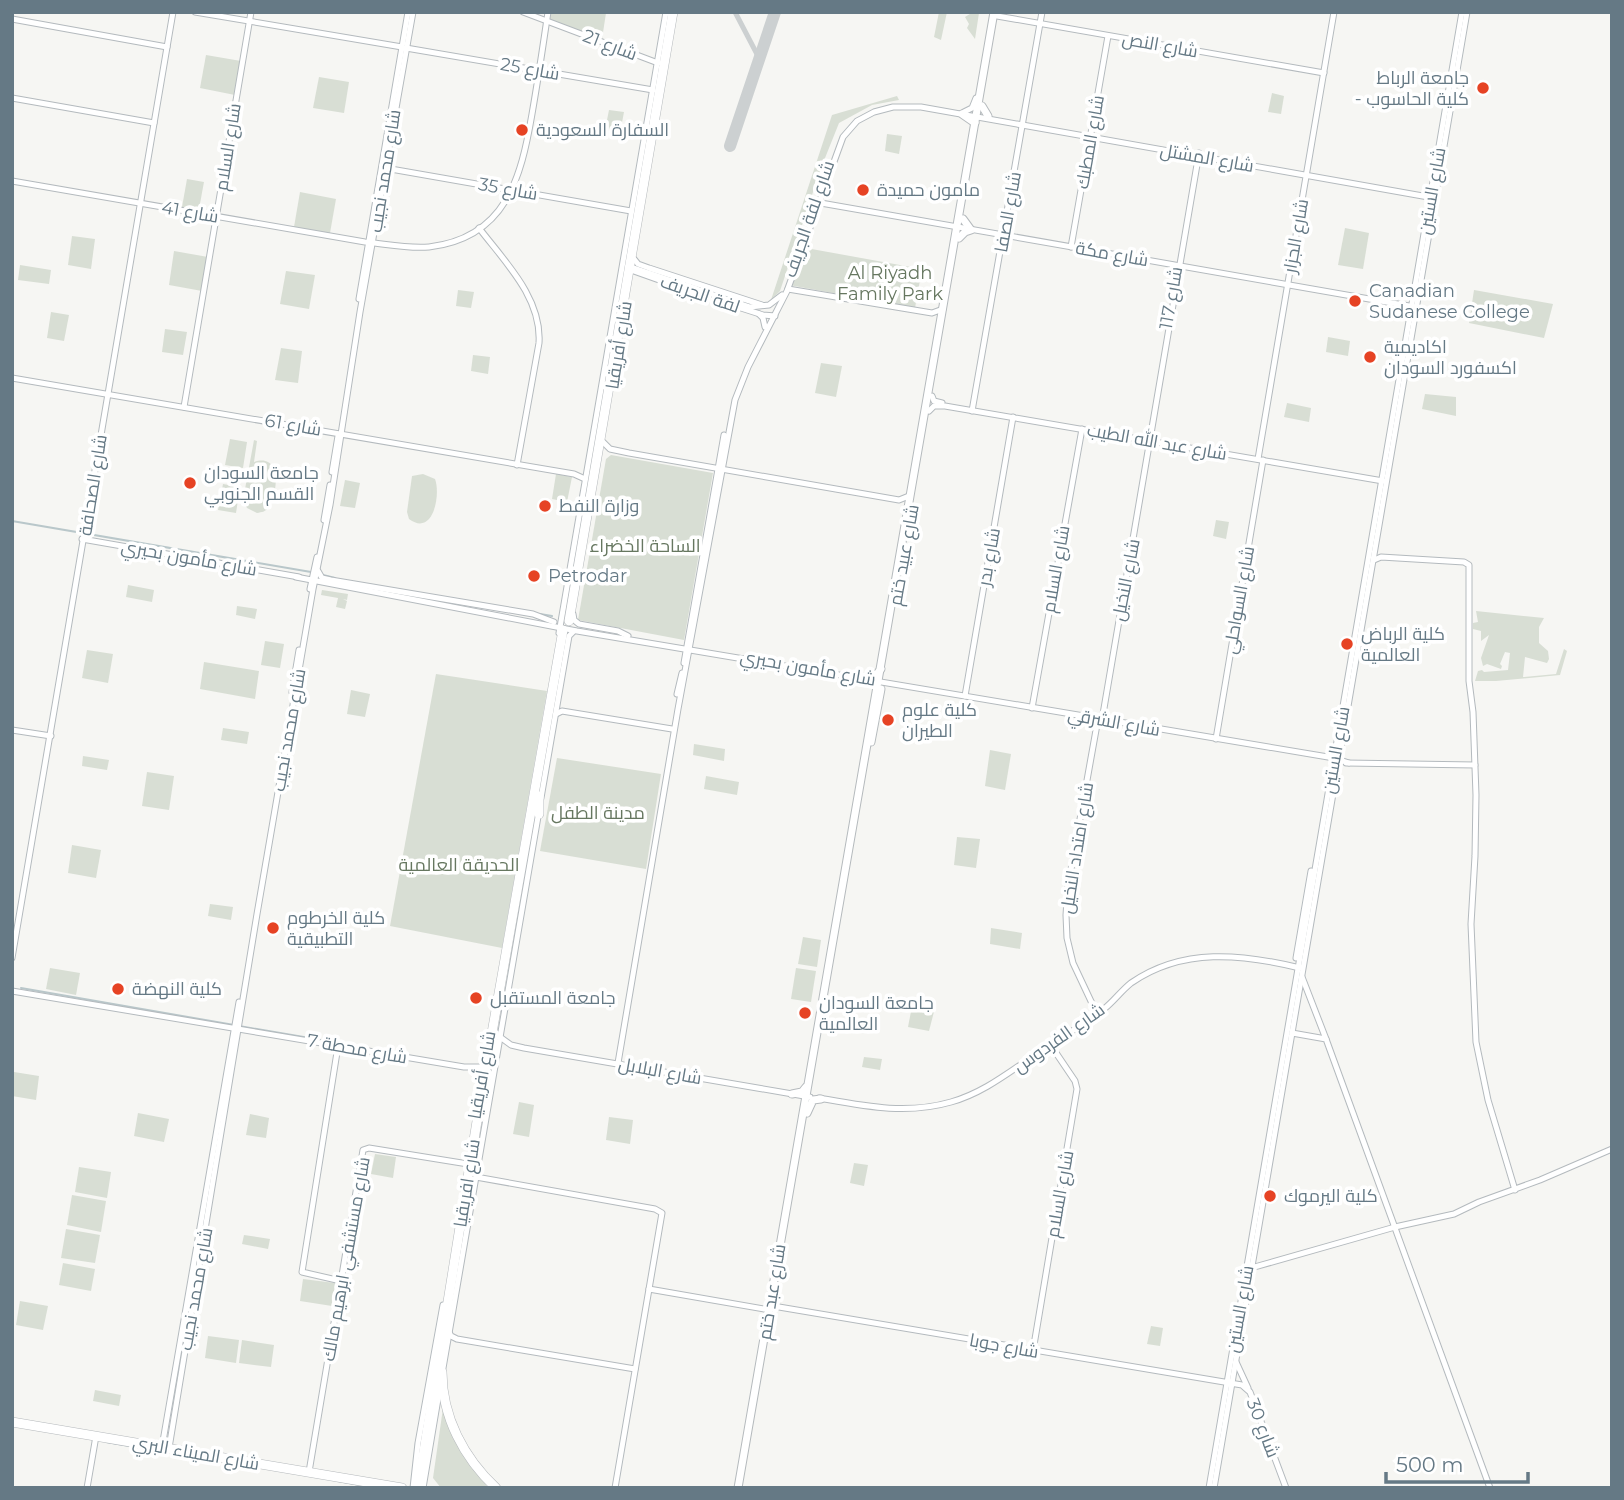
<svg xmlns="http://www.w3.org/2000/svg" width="1624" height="1500" viewBox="0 0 1624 1500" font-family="Montserrat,Cairo,sans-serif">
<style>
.green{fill:#d8ded4}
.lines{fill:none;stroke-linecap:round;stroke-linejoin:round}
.stream{stroke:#b9c7ca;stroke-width:2}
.taxiway{stroke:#ccd0d1;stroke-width:5}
.runway{stroke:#ccd0d1;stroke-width:12}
.secondary-casing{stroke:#b4babe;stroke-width:7}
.primary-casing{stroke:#b5babd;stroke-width:9}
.highway-casing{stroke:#b5b9bc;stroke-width:10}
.secondary{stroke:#fff;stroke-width:5}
.primary{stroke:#fff;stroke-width:7}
.highway{stroke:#fff;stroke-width:9}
.poi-dot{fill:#e64324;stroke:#fff;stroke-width:2.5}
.labels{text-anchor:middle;stroke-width:7;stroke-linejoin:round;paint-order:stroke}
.street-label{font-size:18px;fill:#657985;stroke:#fff}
.poi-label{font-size:18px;fill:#657985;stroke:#fff;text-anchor:start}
.park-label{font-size:18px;fill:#667760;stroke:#fff}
</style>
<rect width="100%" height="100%" fill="#f6f6f3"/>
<g class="green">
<polygon points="551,12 606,13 602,39 550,20"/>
<polygon points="939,12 947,12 941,40 934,37"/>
<polygon points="973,12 979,13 975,39 967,28 969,24 965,17"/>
<polygon points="206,55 241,61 235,95 200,88"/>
<polygon points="319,77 349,82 344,113 313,108"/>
<polygon points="1272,93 1284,96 1281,114 1268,112"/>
<polygon points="897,96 899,100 872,105 839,123 821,168 780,291 771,300 832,115"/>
<polygon points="609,110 624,112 620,133 605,130"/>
<polygon points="887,134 902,136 899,154 885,151"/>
<polygon points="187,179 204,182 199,209 182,207"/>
<polygon points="300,192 336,199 330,233 294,227"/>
<polygon points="1345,228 1369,233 1363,269 1338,265"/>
<polygon points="72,236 95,239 91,269 68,265"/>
<polygon points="806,248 922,269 915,308 789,285"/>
<polygon points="174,251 208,257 202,291 169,285"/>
<polygon points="20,265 51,270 49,284 18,280"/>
<polygon points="286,271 315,275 309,309 280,304"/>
<polygon points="458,290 474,292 471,308 456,306"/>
<polygon points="1474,290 1553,304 1544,338 1469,323"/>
<polygon points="51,312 69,315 64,341 47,338"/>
<polygon points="165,329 187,332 183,355 162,352"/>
<polygon points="1328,337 1350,341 1348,356 1326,352"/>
<polygon points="281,348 302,351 298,383 275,380"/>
<polygon points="473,355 490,357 488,374 471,371"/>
<polygon points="821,363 842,366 836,397 815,393"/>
<polygon points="1425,394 1456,397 1456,416 1422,409"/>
<polygon points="1287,403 1311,408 1309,422 1284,417"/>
<polygon points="230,439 247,442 243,468 225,465"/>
<path d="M254 440 257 441 254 462C284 452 277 498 268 508 265 512 262 512 257 513L247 508 243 500Z"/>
<polygon points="611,455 713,473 684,640 578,620 606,459"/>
<path d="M423 474 435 479C441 495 433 537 409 519L407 512 412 476Z"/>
<polygon points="556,474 572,477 567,502 552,499"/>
<polygon points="345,480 360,483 355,508 340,506"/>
<polygon points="223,484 240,487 236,513 218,510"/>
<polygon points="1216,520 1229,522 1226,539 1213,536"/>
<polygon points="128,585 154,590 152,602 126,597"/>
<polygon points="322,590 348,594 347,600 343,599 347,601 345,609 336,607 338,598 321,595"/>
<polygon points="237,606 257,609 255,619 236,615"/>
<polygon points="1476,611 1544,618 1539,627 1539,643 1548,651 1549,659 1547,663 1525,657 1523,677 1556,674 1564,649 1567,651 1560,675 1496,681 1475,681 1478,671 1482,670 1484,672 1508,670 1510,653 1505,652 1500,664 1502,666 1501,669 1487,664 1483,666 1481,658 1489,635 1481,641 1481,631 1473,629 1473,623 1478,622"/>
<polygon points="265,641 284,644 280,668 261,665"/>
<polygon points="87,650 113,654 108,683 82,678"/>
<polygon points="204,662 259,671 255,699 200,689"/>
<polygon points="436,674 547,691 502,948 390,926"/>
<polygon points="351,690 370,694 365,717 347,714"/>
<polygon points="223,728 249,732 247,744 221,740"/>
<polygon points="694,744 725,749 724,761 693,755"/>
<polygon points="990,750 1011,754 1005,790 985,786"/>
<polygon points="83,756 109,760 107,770 82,766"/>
<polygon points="557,758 661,774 646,869 540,851"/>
<polygon points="147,772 174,776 169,810 142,806"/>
<polygon points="706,776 739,782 737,795 704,789"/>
<polygon points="957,837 980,839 976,868 954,865"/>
<polygon points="72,845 101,850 96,878 68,873"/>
<polygon points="210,904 233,907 231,920 208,916"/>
<polygon points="991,928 1022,933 1020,949 990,944"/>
<polygon points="803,937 821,940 817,967 798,964"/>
<polygon points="50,968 80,973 76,995 46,989"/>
<polygon points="796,968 816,971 811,1002 791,999"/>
<polygon points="913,1001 936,1004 929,1031 908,1027"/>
<polygon points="864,1057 882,1059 880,1070 862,1067"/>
<polygon points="14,1072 39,1076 36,1100 12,1096"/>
<polygon points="519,1102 534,1105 529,1137 513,1134"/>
<polygon points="138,1113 169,1119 164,1142 134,1136"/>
<polygon points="250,1114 269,1118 266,1138 246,1135"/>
<polygon points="609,1117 633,1120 630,1144 606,1140"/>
<polygon points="375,1154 396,1157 393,1178 371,1174"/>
<polygon points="854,1163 868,1165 864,1186 850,1183"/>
<polygon points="79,1167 111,1172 107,1198 75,1192"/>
<polygon points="72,1195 106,1201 101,1232 67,1225"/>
<polygon points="66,1229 100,1235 95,1263 61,1258"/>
<polygon points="244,1235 270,1239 268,1249 242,1244"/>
<polygon points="63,1263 95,1269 91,1291 59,1285"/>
<polygon points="303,1279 335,1283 332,1306 300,1301"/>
<polygon points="20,1301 48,1306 43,1330 16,1325"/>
<polygon points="1151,1326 1163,1328 1160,1346 1147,1344"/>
<polygon points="208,1336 239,1340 236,1363 205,1358"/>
<polygon points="242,1340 274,1345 271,1367 239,1363"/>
<polygon points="95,1390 121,1395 119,1406 93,1401"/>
<polygon points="443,1408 483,1478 487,1488 441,1488 433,1478"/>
</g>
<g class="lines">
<g class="stream">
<polyline points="12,521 311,572"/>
<polyline points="323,575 335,578"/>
<polyline points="540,614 552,616"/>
<polyline points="21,988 234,1025"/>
<polyline points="239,1026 327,1041"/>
<polyline points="106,1442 135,1447"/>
<polyline points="338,1481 360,1485"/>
</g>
<polyline class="taxiway" points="735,12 759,58"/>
<polyline class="runway" points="730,146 775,12"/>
<g class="secondary-casing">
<g id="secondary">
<polyline points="195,12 402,47"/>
<polyline points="523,12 658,63"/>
<polyline points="997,16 1324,73"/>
<polyline points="12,19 167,47"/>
<polyline points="406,48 653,90"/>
<polyline points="12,98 154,123"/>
<polyline points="964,112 972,108 976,98"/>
<polyline points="385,168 631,211"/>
<path d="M12 181 365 242C386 244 408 249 429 247 506 238 521 178 532 114 538 80 543 46 548 12"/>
<polyline points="815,202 1415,307"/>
<path d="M479 228C505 262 542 298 539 343L517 465"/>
<polyline points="1071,247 1108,36"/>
<polyline points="634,259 638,264 649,268 762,305"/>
<polyline points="628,266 750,307 769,305 782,295"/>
<polyline points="628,269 659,280"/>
<polyline points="788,289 932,313 943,309"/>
<polyline points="359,299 408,12"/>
<polyline points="741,308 763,315 775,316"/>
<polyline points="759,314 763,318 765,327"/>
<polyline points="12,378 574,474 585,479"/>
<polyline points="932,396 934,401 942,403"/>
<polyline points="184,407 251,12"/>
<polyline points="929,411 934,406 945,406 1383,481"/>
<polyline points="972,411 1042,12"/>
<polyline points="603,442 610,449 629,453 899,500 909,496"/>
<polyline points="1258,459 1334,12"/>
<polyline points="332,472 338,436"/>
<polyline points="324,520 330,485"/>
<polyline points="82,539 299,577"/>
<polyline points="1374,560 1381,557 1464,562 1469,565 1469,681 1473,712 1476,795 1475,856 1471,924 1476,1042 1488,1100 1515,1190"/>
<polyline points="318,571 322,578 331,580 533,614 554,622"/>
<polyline points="296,577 577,631 1334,758 1349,763"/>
<polyline points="310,589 317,557"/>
<polyline points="573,614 574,620 579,624 618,631 628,636"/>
<polyline points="559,633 666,12"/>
<polyline points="684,663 724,435"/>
<polyline points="292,692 299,650"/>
<polyline points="677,694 682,673"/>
<polyline points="965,696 1013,417"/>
<polyline points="1032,708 1082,429"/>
<polyline points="556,714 562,711 672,729"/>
<polyline points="1102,720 1199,153"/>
<polyline points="12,730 51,736"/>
<polyline points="1216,739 1263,460"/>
<polyline points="1346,763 1475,765"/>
<polyline points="541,798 569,636 574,631"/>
<polyline points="12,958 173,12"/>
<polyline points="1296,958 1311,871"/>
<polyline points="1302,977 1326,1039"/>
<polyline points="12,991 464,1067 483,1067"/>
<polyline points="1097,1014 1073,963 1067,938 1066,915 1068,886 1098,719"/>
<polyline points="1292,1033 1326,1039 1490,1488"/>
<polyline points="500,1037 511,1045 524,1048 810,1097"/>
<polyline points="338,1046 302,1272 341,1281"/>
<polyline points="618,1063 678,709 735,400 748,367 787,291 843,137 857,121 874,112 893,107 921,107 1434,198"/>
<path d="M819 1098C864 1106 906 1115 951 1102 980 1094 1004 1076 1029 1059 1053 1042 1081 1027 1104 1009 1114 1001 1121 991 1131 983 1183 947 1242 954 1300 968"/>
<polyline points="476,1177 655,1209 662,1213 615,1488"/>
<polyline points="1251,1268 1395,1227 1454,1214 1479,1202 1540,1180 1612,1149"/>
<polyline points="649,1289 770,1310"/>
<polyline points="773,1306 1242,1385 1250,1392 1286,1488"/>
<polyline points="449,1332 451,1336 457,1339 635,1369"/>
<polyline points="1033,1351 1077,1089 1075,1081 1050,1044"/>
<polyline points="1236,1362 1248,1388"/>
<polyline points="442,1374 539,811"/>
<polyline points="162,1447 239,1002"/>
<polyline points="169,1448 257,914 313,589 330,505 360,312 413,12"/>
<polyline points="309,1472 363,1150 369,1148 468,1164"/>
<polyline points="87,1488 96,1436"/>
<polyline points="413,1488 418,1443 443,1305"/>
<polyline points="423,1488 440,1387"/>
<polyline points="1209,1488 1462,12"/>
<polyline points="1214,1488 1467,12"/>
</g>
</g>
<g class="primary-casing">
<g id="primary">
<polyline points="982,106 988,116"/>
<polyline points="962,114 975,123"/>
<polyline points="959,238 965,232 971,230 963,219"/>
<polyline points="867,678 876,675 881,669"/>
<polyline points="871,742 881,689"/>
<polyline points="792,1094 802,1092 806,1087"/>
<polyline points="807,1113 813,1100 821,1099"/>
<polyline points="738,1488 994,12"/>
</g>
</g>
<g class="highway-casing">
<g id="highway">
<polyline points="569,621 673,12"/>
<polyline points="539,796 539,814"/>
<path d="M442 1372C442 1417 464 1458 496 1488"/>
<polyline points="12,1422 402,1488"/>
<polyline points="418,1488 483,1084 563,630"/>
</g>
</g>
<use href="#secondary" class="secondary"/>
<use href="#primary" class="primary"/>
<use href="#highway" class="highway"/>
</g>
<g class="poi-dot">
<circle cx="1483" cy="88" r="7"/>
<circle cx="522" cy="130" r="7"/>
<circle cx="863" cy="190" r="7"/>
<circle cx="1355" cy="301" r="7"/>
<circle cx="1370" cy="357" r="7"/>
<circle cx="190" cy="483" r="7"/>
<circle cx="545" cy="506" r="7"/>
<circle cx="534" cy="576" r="7"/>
<circle cx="1347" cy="644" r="7"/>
<circle cx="888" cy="720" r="7"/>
<circle cx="273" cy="928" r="7"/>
<circle cx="118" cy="989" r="7"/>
<circle cx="476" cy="998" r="7"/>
<circle cx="805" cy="1013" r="7"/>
<circle cx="1270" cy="1196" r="7"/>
</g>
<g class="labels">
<g class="street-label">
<text transform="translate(610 45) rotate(21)" y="6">شارع 21</text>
<text transform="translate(1160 45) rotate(10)" y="6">شارع النص</text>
<text transform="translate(530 69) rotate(10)" y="6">شارع 25</text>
<text transform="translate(1090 142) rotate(-80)" y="6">شارع المطبك</text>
<text transform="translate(228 147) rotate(-81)" y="6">شارع السلام</text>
<text transform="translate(1207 158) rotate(10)" y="6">شارع المشتل</text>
<text transform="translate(385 171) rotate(-81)" y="6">شارع محمد نجيب</text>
<text transform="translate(508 189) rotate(10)" y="6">شارع 35</text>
<text transform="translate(1432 191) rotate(-80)" y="6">شارع الستين</text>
<text transform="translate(190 212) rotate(10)" y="6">شارع 41</text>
<text transform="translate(1008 212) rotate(-80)" y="6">شارع الصفا</text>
<text transform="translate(809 219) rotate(-71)" y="6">شارع لفة الجريف</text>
<text transform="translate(1296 236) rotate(-80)" y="6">شارع الجزار</text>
<text transform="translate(1112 254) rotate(10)" y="6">شارع مكة</text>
<text transform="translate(700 294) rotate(19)" y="6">لفة الجريف</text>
<text transform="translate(1171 298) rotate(-80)" y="6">شارع 117</text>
<text transform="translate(619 345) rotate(-81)" y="6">شارع أفريقيا</text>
<text transform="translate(293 425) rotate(10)" y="6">شارع 61</text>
<text transform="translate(1157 442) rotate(10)" y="6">شارع عبد الله الطيب</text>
<text transform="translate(93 485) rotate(-81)" y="6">شارع الصحافة</text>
<text transform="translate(904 555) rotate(-80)" y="6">شارع عبيد ختم</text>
<text transform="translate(989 557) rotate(-80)" y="6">شارع بدر</text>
<text transform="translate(189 558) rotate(10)" y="6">شارع مأمون بحيري</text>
<text transform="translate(1056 569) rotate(-80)" y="6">شارع السلام</text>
<text transform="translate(1126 580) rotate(-79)" y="6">شارع النخيل</text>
<text transform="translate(1239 600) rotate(-80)" y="6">شارع السواحلي</text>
<text transform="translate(808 668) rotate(10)" y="6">شارع مأمون بحيري</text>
<text transform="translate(1114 722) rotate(10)" y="6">شارع الشرقي</text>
<text transform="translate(289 730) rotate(-80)" y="6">شارع محمد نجيب</text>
<text transform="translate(1336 750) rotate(-80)" y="6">شارع الستين</text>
<text transform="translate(1077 848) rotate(-81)" y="6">شارع امتداد النخيل</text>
<text transform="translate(1059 1038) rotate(-35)" y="6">شارع الفردوس</text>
<text transform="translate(357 1049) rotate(10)" y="6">شارع محطة 7</text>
<text transform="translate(660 1071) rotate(10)" y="6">شارع البلابل</text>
<text transform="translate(482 1075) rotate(-80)" y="6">شارع أفريقيا</text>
<text transform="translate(467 1183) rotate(-81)" y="6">شارع افريقيا</text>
<text transform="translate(1060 1194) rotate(-80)" y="6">شارع السلام</text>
<text transform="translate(346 1259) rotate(-80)" y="6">شارع مستشفي ابرهيم مالك</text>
<text transform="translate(196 1289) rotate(-80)" y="6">شارع محمد نجيب</text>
<text transform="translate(772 1292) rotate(-81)" y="6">شارع عبد ختم</text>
<text transform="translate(1240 1309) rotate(-80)" y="6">شارع الستين</text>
<text transform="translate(1004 1346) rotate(10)" y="6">شارع جوبا</text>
<text transform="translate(1263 1428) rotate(69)" y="6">شارع 30</text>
<text transform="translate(196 1453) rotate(10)" y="6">شارع الميناء البري</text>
</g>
<g class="poi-label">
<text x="1469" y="84" text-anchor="end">جامعة الرباط<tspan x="1469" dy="21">- كلية الحاسوب</tspan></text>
<text x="536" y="136">السفارة السعودية</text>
<text x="877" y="196">مامون حميدة</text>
<text x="1369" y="297">Canadian<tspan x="1369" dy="21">Sudanese College</tspan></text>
<text x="1384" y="353">اكاديمية<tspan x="1384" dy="21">اكسفورد السودان</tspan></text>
<text x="204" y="479">جامعة السودان<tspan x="204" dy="21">القسم الجنوبي</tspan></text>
<text x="559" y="512">وزارة النفط</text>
<text x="548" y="582">Petrodar</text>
<text x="1361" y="640">كلية الرباض<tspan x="1361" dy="21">العالمية</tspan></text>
<text x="902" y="716">كلية علوم<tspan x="902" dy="21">الطيران</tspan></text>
<text x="287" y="924">كلية الخرطوم<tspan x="287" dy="21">التطبيقية</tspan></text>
<text x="132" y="995">كلية النهضة</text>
<text x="490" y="1004">جامعة المستقبل</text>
<text x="819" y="1009">جامعة السودان<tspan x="819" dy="21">العالمية</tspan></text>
<text x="1284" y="1202">كلية اليرموك</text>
</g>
<g class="park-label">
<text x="890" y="279">Al Riyadh<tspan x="890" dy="21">Family Park</tspan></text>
<text x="645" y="552">الساحة الخضراء</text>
<text x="598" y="819">مدينة الطفل</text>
<text x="459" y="871">الحديقة العالمية</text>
</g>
</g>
<rect width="1624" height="1500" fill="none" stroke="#657985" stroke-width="28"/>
<path d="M1386 1472v10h142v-10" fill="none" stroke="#657985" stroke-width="3.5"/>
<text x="1396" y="1472" font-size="21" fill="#657985" stroke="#ffffff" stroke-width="5" paint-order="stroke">500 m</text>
</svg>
